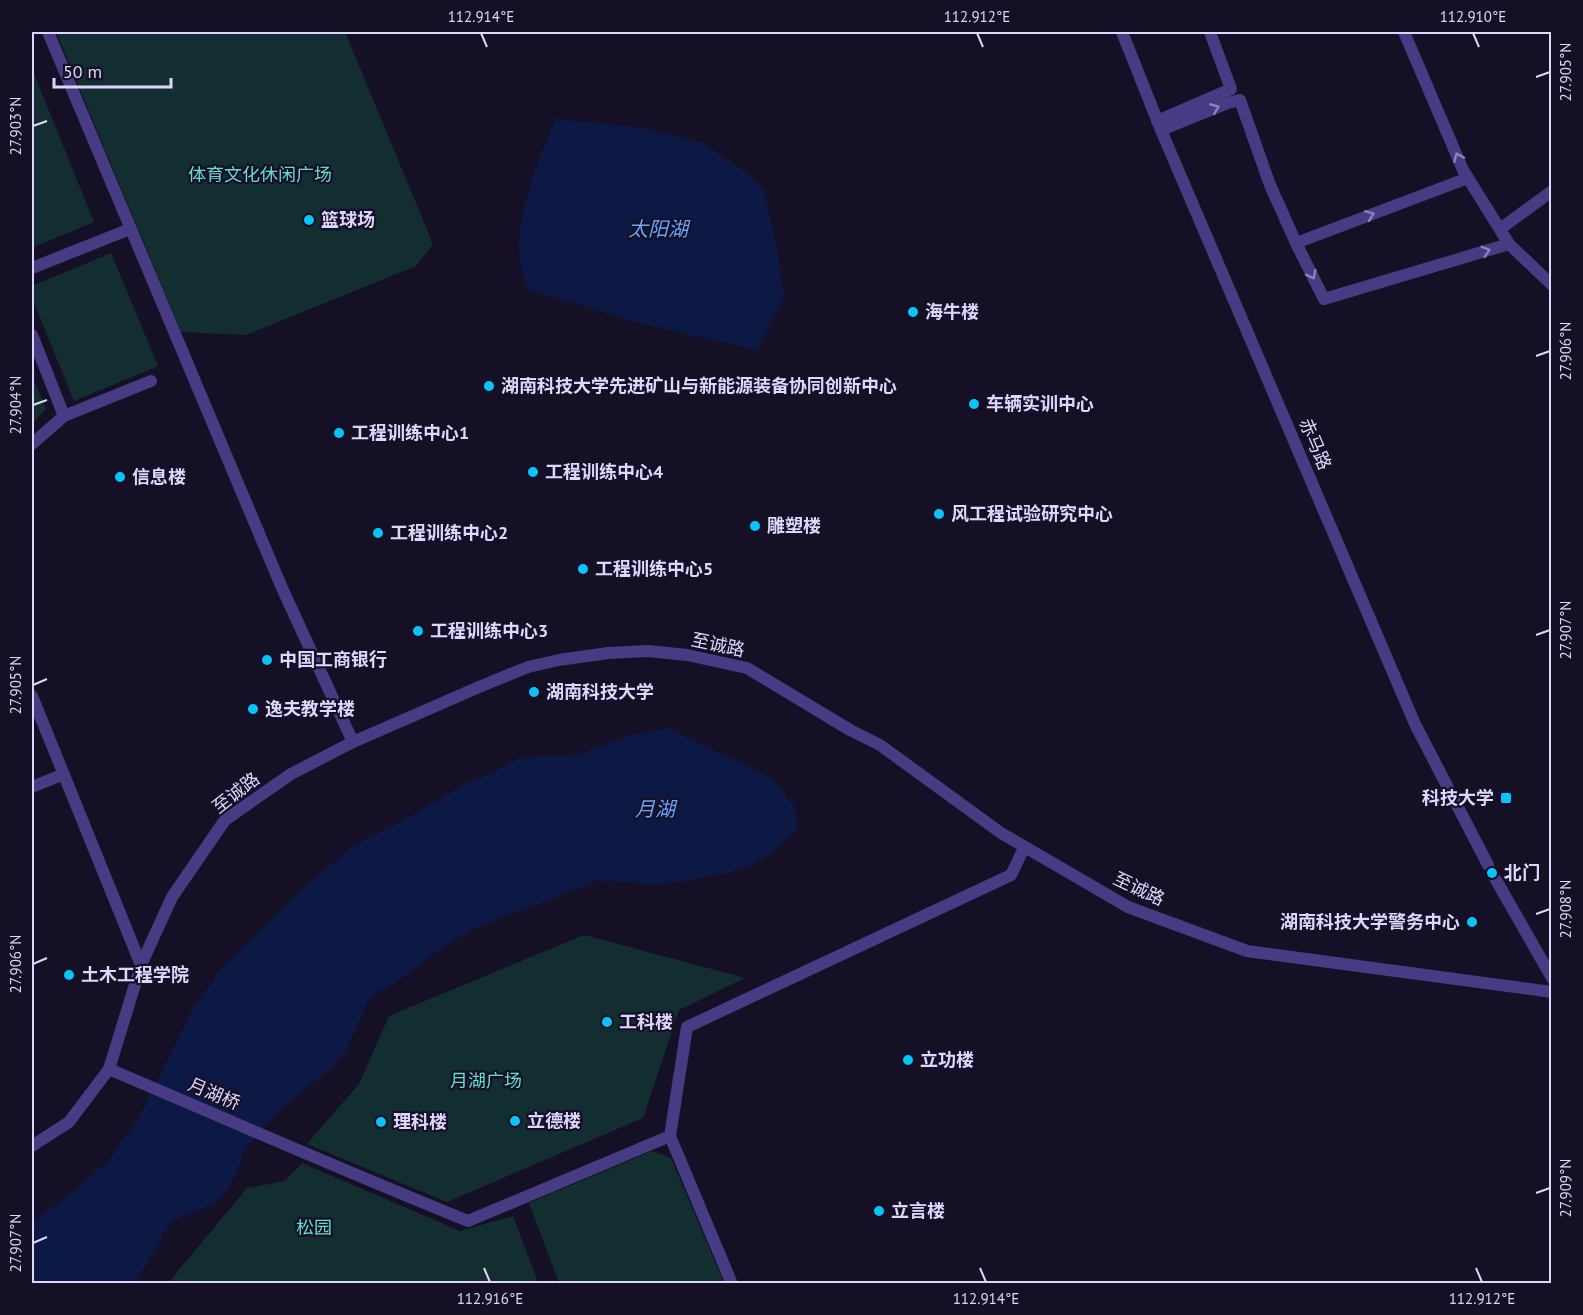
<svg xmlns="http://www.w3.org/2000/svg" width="1583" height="1315" viewBox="0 0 1583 1315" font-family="'PT Sans','Noto Sans SC',sans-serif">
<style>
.green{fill:#132e30}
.water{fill:#0c1944}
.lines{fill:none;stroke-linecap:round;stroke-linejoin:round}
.street{stroke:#473c84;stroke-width:12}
.oneway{stroke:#8b81bb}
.ticks{fill:none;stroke:#dfd6fe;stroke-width:2}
.poi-dot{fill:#08c4f9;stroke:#161026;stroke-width:2}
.labels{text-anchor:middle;stroke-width:4.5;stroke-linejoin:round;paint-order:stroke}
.park-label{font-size:18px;fill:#63ddcd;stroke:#161026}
.poi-label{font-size:18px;font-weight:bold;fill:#dfd6fe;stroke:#161026;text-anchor:start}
.street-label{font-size:18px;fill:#dfd6fe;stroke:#161026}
.water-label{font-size:20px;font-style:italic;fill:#67a5fb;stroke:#161026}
.neatline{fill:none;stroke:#dfd6fe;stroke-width:2}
.ticks-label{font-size:15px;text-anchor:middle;fill:#dfd6fe}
</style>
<rect width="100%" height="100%" fill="#161026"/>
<g class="green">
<polygon points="56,32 345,32 433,244 416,266 246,335 181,332"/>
<polygon points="32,69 94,222 32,248"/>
<polygon points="111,253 158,366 74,401 32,298 32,286"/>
<polygon points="32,375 46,409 32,424"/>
<polygon points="584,935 745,978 679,1010 643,1118 447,1202 307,1144 359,1084 389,1016"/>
<polygon points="652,1151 671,1158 724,1283 559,1283 529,1203"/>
<polygon points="302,1163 460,1231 513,1216 537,1280 537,1283 168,1283 247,1188 285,1181"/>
</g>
<g class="water">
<path d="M555 119 637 127 703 143 745 172 764 191 777 245 784 297 757 350 643 324 529 290C526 283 522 275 521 268 511 223 539 160 555 119Z"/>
<polygon points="667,728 771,777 794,805 798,824 797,830 770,854 754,864 729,873 658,885 598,880 540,904 514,912 470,931 440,949 409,974 370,997 346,1052 331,1069 278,1111 245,1150 233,1180 222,1197 214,1204 171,1222 135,1283 32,1283 32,1221 72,1193 109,1160 138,1119 194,1006 222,968 311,881 353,846 395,825 467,783 494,772 521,757 576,755 633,735"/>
</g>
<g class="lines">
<g class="street">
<polyline points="48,32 282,588 353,742"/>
<polyline points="1122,32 1161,130 1415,724 1488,865"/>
<polyline points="1404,32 1463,170 1509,244 1552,285"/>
<polyline points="1157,121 1231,89 1210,32"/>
<polyline points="1161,130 1228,103 1240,100 1270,185 1296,243 1324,299 1509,244"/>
<polyline points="1500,229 1552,191"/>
<polyline points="1296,243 1468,178"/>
<polyline points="32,268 130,229"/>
<polyline points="32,335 64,416 151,381"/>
<polyline points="32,444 64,416"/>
<polyline points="32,696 141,965"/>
<polyline points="32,787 64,774"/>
<polyline points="1496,880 1552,978"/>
<path d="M109 1069C228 1120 347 1172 468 1221L670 1136 687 1027 1011 875 1024 848"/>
<polyline points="670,1136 732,1284"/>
<polyline points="32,1146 69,1122 109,1069 141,965 172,897 225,820 291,774 353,742 479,687 528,667 559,660 608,653 648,651 687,655 747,668 850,730 880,745 1001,833 1128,907 1247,951 1552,992"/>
</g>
</g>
<defs><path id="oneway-chevron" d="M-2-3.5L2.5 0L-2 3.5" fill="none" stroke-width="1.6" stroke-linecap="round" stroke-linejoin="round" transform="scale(1.5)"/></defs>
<g class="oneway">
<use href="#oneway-chevron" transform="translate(1215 108) rotate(-22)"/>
<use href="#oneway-chevron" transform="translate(1458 157) rotate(-113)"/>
<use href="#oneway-chevron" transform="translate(1370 215) rotate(-21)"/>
<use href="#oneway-chevron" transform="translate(1486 251) rotate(-17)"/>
<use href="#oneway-chevron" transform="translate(1312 275) rotate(63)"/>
</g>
<path class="ticks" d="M481 33 487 47M977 33 983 47M1473 33 1479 47M1536 77 1550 72M33 126 47 121M1536 356 1550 351M33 405 47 400M1536 635 1550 630M33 685 47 679M1536 914 1550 909M33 964 47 958M1536 1193 1550 1188M33 1243 47 1237M484 1268 490 1282M980 1268 986 1282M1476 1268 1482 1282"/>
<g class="poi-dot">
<circle cx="309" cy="220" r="6"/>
<circle cx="913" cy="312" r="6"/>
<circle cx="489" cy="386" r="6"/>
<circle cx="974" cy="404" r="6"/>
<circle cx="339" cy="433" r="6"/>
<circle cx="533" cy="472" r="6"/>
<circle cx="120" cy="477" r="6"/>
<circle cx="939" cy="514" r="6"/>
<circle cx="755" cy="526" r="6"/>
<circle cx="378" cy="533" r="6"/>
<circle cx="583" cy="569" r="6"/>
<circle cx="418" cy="631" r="6"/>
<circle cx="267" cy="660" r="6"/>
<circle cx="534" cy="692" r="6"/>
<circle cx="253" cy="709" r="6"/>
<rect x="1500" y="792" width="12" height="12" rx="3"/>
<circle cx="1492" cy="873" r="6"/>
<circle cx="1472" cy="922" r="6"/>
<circle cx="69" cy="975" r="6"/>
<circle cx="607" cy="1022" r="6"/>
<circle cx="908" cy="1060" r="6"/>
<circle cx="515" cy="1121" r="6"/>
<circle cx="381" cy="1122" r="6"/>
<circle cx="879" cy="1211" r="6"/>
</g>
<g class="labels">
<g class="park-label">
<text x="260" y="181">体育文化休闲广场</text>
<text x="486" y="1087">月湖广场</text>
<text x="314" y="1234">松园</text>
</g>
<g class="poi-label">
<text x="321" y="226">篮球场</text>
<text x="925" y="318">海牛楼</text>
<text x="501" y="392">湖南科技大学先进矿山与新能源装备协同创新中心</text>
<text x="986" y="410">车辆实训中心</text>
<text x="351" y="439">工程训练中心1</text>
<text x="545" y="478">工程训练中心4</text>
<text x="132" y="483">信息楼</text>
<text x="951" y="520">风工程试验研究中心</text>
<text x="767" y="532">雕塑楼</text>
<text x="390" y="539">工程训练中心2</text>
<text x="595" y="575">工程训练中心5</text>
<text x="430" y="637">工程训练中心3</text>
<text x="279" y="666">中国工商银行</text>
<text x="546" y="698">湖南科技大学</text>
<text x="265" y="715">逸夫教学楼</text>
<text x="1494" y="804" text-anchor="end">科技大学</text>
<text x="1504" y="879">北门</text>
<text x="1460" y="928" text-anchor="end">湖南科技大学警务中心</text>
<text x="81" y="981">土木工程学院</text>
<text x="619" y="1028">工科楼</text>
<text x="920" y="1066">立功楼</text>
<text x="527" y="1127">立德楼</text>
<text x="393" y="1128">理科楼</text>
<text x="891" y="1217">立言楼</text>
</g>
<g class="street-label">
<text transform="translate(1315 444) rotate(67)" y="6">赤马路</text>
<text transform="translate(718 645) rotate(12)" y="6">至诚路</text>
<text transform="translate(236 793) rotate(-38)" y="6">至诚路</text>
<text transform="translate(1139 889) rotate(25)" y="6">至诚路</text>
<text transform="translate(214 1094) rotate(23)" y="6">月湖桥</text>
</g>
<g class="water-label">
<text x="658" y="236">太阳湖</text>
<text x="655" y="816">月湖</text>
</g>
</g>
<rect width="1583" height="1315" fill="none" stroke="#161026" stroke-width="66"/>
<path d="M54 78v9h117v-9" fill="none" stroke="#dfd6fe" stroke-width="3"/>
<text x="63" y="78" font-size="18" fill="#dfd6fe" stroke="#161026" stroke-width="4.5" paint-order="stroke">50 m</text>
<rect x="33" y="33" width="1517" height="1249" class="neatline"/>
<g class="ticks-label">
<text x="481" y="22">112.914°E</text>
<text x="977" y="22">112.912°E</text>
<text x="1473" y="22">112.910°E</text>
<text transform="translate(1566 72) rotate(-90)" y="5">27.905°N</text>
<text transform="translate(16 126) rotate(-90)" y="5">27.903°N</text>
<text transform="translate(1566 351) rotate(-90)" y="5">27.906°N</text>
<text transform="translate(16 405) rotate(-90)" y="5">27.904°N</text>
<text transform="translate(1566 630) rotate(-90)" y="5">27.907°N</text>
<text transform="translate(16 685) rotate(-90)" y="5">27.905°N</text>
<text transform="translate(1566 909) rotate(-90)" y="5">27.908°N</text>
<text transform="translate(16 964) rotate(-90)" y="5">27.906°N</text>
<text transform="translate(1566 1188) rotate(-90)" y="5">27.909°N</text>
<text transform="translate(16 1243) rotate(-90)" y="5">27.907°N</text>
<text x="490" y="1304">112.916°E</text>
<text x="986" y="1304">112.914°E</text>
<text x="1482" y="1304">112.912°E</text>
</g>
</svg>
